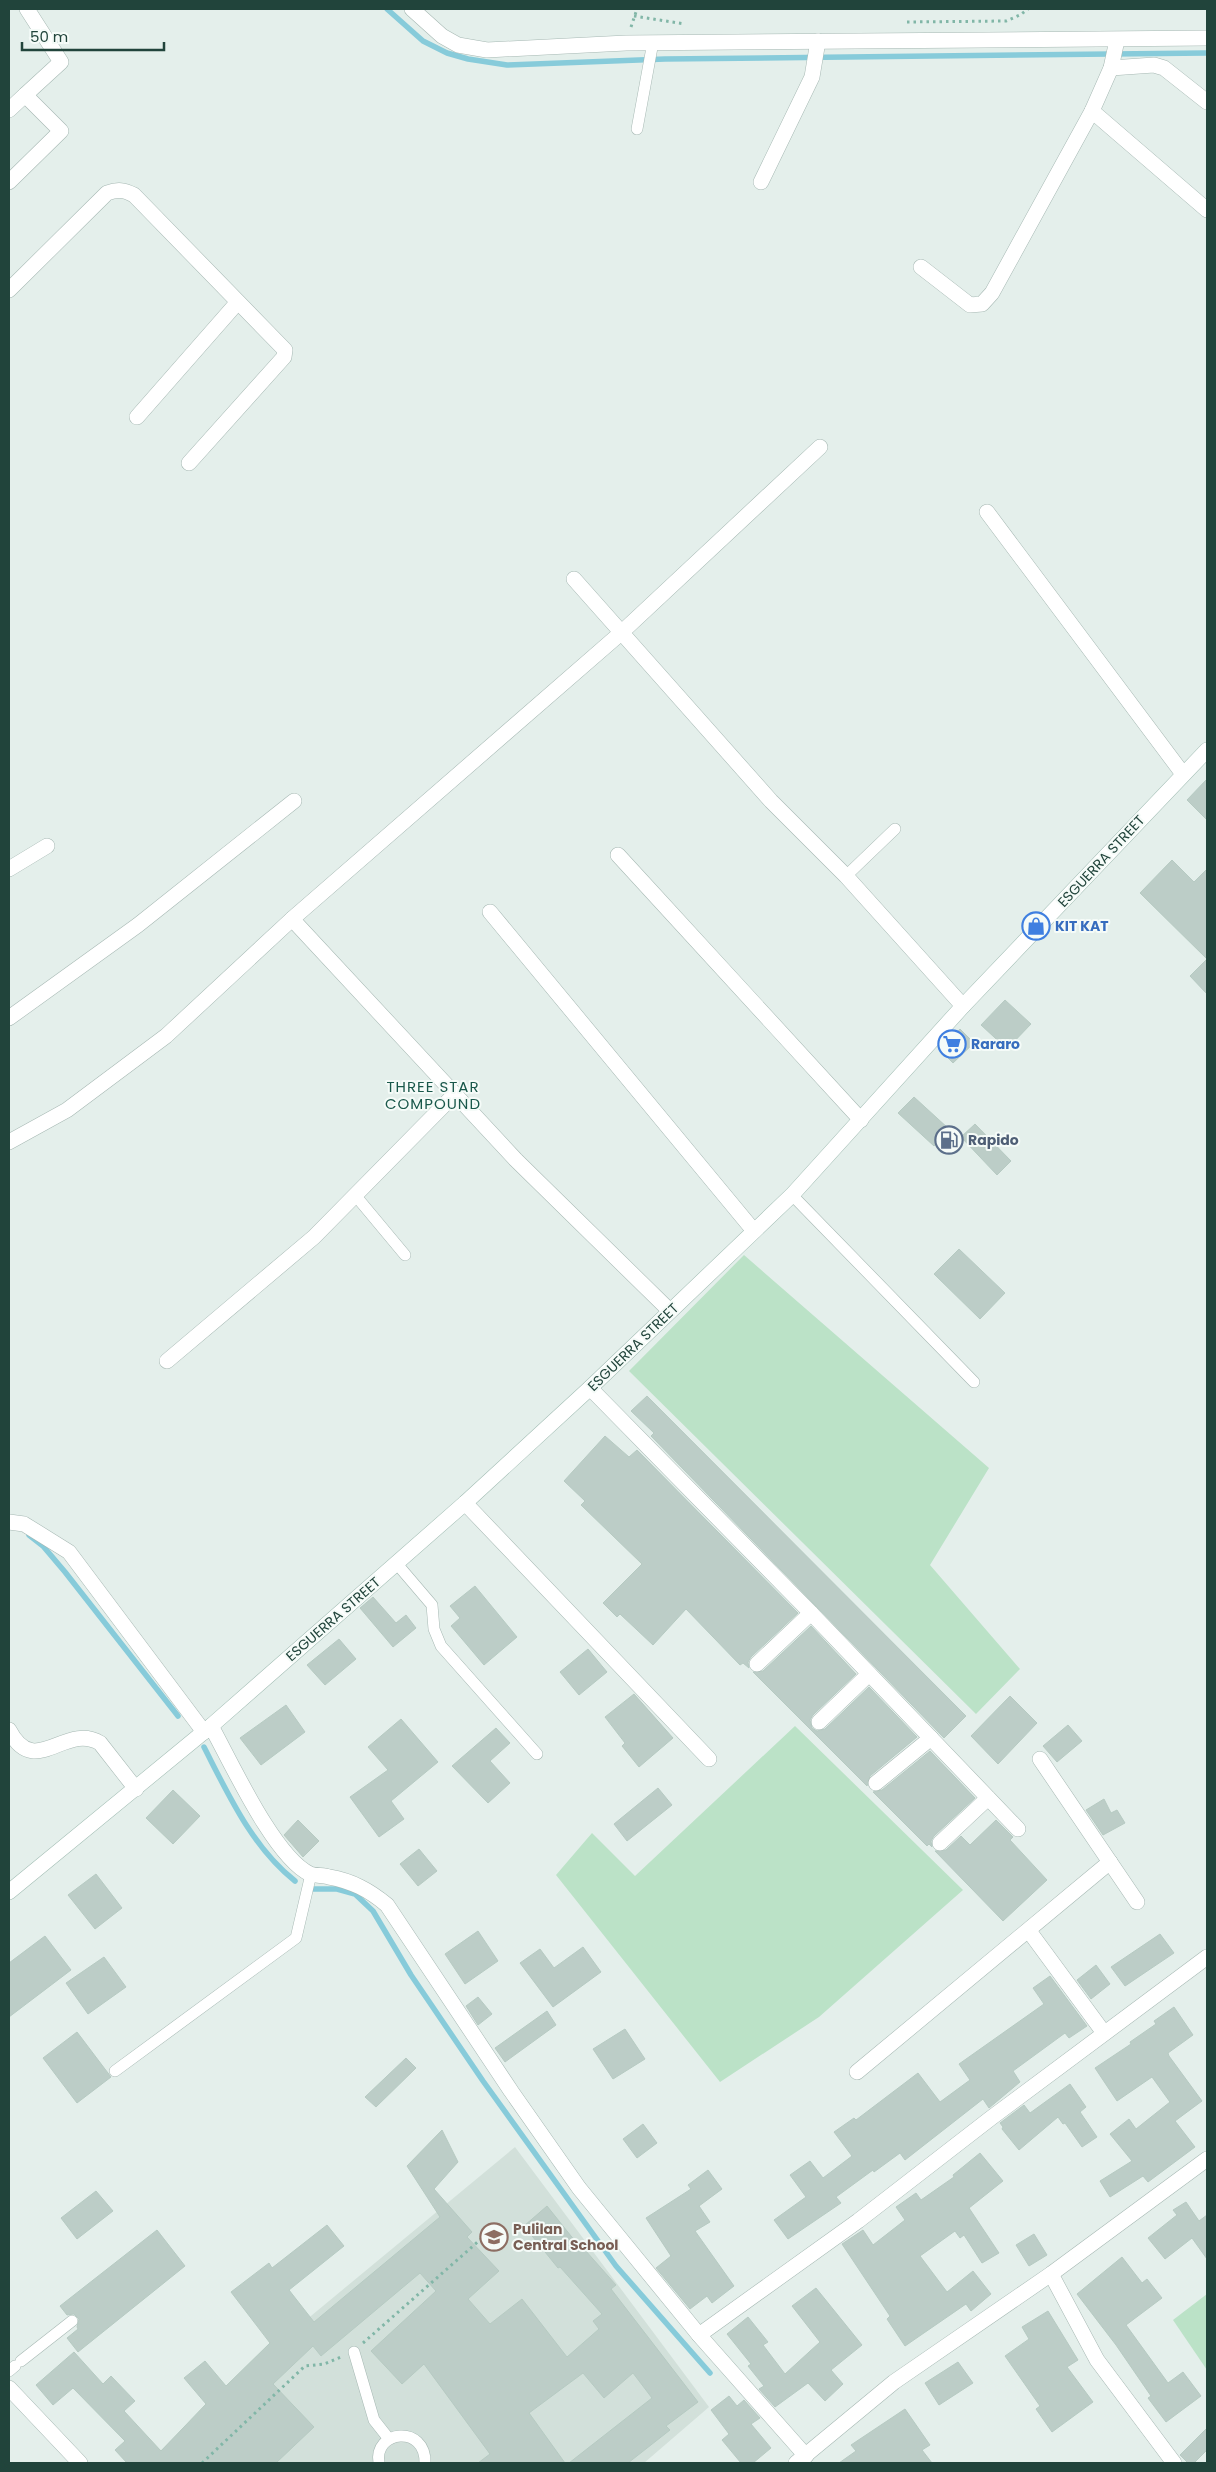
<svg xmlns="http://www.w3.org/2000/svg" width="1216" height="2472" viewBox="0 0 1216 2472" font-family="Poppins,sans-serif">
<style>
.built{fill:#d2e0da}
.green{fill:#bbe2c7}
.lines{fill:none;stroke-linecap:round;stroke-linejoin:round}
.stream{stroke:#87cbda;stroke-width:5.5}
.building{fill:#bccdc7;stroke:#b6cac2}
.service-casing{stroke:#a6b8b3;stroke-width:12}
.minor-casing{stroke:#a6b8b3;stroke-width:16}
.secondary-casing{stroke:#a1bcb3;stroke-width:16}
.path{stroke:#81b6a7;stroke-width:3;stroke-dasharray:2.5 4;stroke-linecap:butt}
.service{stroke:#fff;stroke-width:11}
.minor{stroke:#fff;stroke-width:15}
.secondary{stroke:#fff;stroke-width:15}
.labels{text-anchor:middle;stroke-width:4;stroke-linejoin:round;paint-order:stroke}
.street-label{font-size:14px;fill:#21443b;stroke:#f5fbf8}
.shop-label{font-size:14px;font-weight:bold;fill:#366cbe;stroke:#f5fbf8;text-anchor:start}
.service-label{font-size:14px;font-weight:bold;fill:#4e5e75;stroke:#f5fbf8;text-anchor:start}
.education-label{font-size:14px;font-weight:bold;fill:#785e54;stroke:#f5fbf8;text-anchor:start}
.neighbourhood-label{font-size:15px;letter-spacing:1px;fill:#1a584b;stroke:#f5fbf8}
</style>
<rect width="100%" height="100%" fill="#e4efeb"/>
<polygon class="built" points="515,2147 709,2407 644,2463 148,2463 285,2328 294,2330"/>
<g class="green">
<polygon points="744,1255 989,1468 930,1565 1020,1669 976,1714 629,1371"/>
<polygon points="795,1726 963,1890 819,2017 720,2082 556,1875 592,1833 635,1876"/>
<polygon points="1207,2294 1207,2370 1173,2320"/>
</g>
<g class="lines">
<g class="stream">
<polyline points="387,9 423,41 447,53 468,59 507,65 665,59 1207,53"/>
<polyline points="29,1535 43,1546 65,1572 178,1716"/>
<path d="M204 1747C228 1794 252 1847 295 1881"/>
<polyline points="313,1889 337,1889 355,1894 373,1911 411,1975 483,2081 616,2266 710,2373"/>
</g>
</g>
<g class="building">
<polygon points="1207,779 1207,820 1187,800"/>
<polygon points="1172,860 1194,882 1207,869 1207,994 1190,976 1207,959 1140,893"/>
<polygon points="1005,1000 1031,1024 1007,1049 981,1025"/>
<polygon points="960,1029 974,1043 953,1063 940,1050"/>
<polygon points="914,1097 949,1129 934,1146 898,1113"/>
<polygon points="975,1124 1011,1161 997,1175 961,1137"/>
<polygon points="959,1249 1005,1293 980,1319 934,1274"/>
<polygon points="647,1396 966,1716 944,1738 651,1436 654,1433 631,1411"/>
<polygon points="605,1436 629,1457 637,1450 798,1613 751,1657 748,1662 749,1668 743,1663 740,1665 686,1609 653,1645 620,1614 617,1617 603,1603 642,1564 581,1505 585,1501 564,1481"/>
<polygon points="475,1586 517,1637 484,1665 451,1626 460,1618 450,1606"/>
<polygon points="373,1597 396,1623 406,1615 416,1628 393,1647 360,1608"/>
<polygon points="811,1626 856,1674 813,1715 810,1720 812,1728 817,1731 825,1729 869,1687 917,1737 870,1776 867,1786 753,1672 763,1671"/>
<polygon points="339,1639 356,1659 325,1685 307,1665"/>
<polygon points="588,1649 607,1672 579,1695 560,1672"/>
<polygon points="634,1694 673,1738 639,1767 622,1746 625,1743 605,1717"/>
<polygon points="1010,1696 1037,1723 998,1764 971,1736"/>
<polygon points="286,1705 305,1732 261,1765 240,1738"/>
<polygon points="401,1719 438,1762 391,1801 404,1819 379,1837 350,1797 388,1770 368,1747"/>
<polygon points="1068,1725 1082,1741 1057,1762 1043,1746"/>
<polygon points="496,1728 510,1743 490,1761 510,1783 488,1803 452,1766"/>
<polygon points="930,1751 975,1798 934,1836 931,1841 932,1847 929,1844 927,1846 873,1792 882,1790"/>
<polygon points="658,1788 672,1805 627,1841 614,1824"/>
<polygon points="173,1790 200,1816 173,1844 146,1818"/>
<polygon points="1104,1799 1111,1813 1117,1810 1125,1823 1103,1835 1086,1810"/>
<polygon points="298,1820 319,1841 303,1857 284,1835"/>
<polygon points="996,1820 1013,1837 1010,1840 1047,1880 1003,1921 935,1851 946,1850 961,1836 970,1845"/>
<polygon points="419,1849 437,1871 418,1886 400,1864"/>
<polygon points="96,1874 122,1908 95,1929 68,1895"/>
<polygon points="478,1931 498,1961 465,1984 445,1954"/>
<polygon points="1160,1934 1174,1953 1125,1986 1111,1967"/>
<polygon points="45,1936 71,1970 9,2017 9,1963"/>
<polygon points="583,1947 601,1972 553,2007 520,1963 540,1949 554,1968"/>
<polygon points="104,1957 126,1987 88,2014 66,1983"/>
<polygon points="1096,1965 1110,1984 1091,1999 1077,1980"/>
<polygon points="1050,1976 1087,2026 1069,2038 1065,2033 1013,2071 1020,2082 989,2108 983,2099 905,2160 900,2153 874,2172 873,2170 836,2197 841,2203 788,2239 774,2220 806,2197 790,2175 810,2161 823,2178 852,2156 834,2132 854,2118 856,2120 918,2073 940,2102 970,2080 959,2064 1044,2004 1033,1988"/>
<polygon points="478,1997 492,2014 478,2025 466,2006"/>
<polygon points="1174,2007 1193,2035 1168,2053 1169,2056 1202,2101 1175,2121 1195,2147 1148,2182 1143,2176 1110,2197 1100,2181 1132,2161 1110,2134 1129,2119 1136,2129 1170,2102 1152,2077 1117,2101 1095,2068 1131,2044 1130,2042 1156,2024 1154,2021"/>
<polygon points="547,2011 556,2025 505,2062 495,2048"/>
<polygon points="625,2029 645,2059 613,2079 593,2049"/>
<polygon points="77,2032 111,2077 77,2103 43,2058"/>
<polygon points="406,2058 416,2068 376,2107 365,2097"/>
<polygon points="1070,2084 1086,2107 1080,2112 1097,2137 1082,2147 1065,2123 1063,2124 1058,2117 1019,2150 1002,2129 1003,2127 1000,2123 1024,2105 1030,2113"/>
<polygon points="643,2124 657,2143 637,2158 623,2139"/>
<polygon points="442,2130 458,2162 434,2189 472,2232 467,2237 499,2271 468,2299 490,2324 522,2299 567,2357 599,2329 593,2321 602,2314 560,2267 558,2268 524,2226 547,2206 583,2251 585,2250 616,2285 611,2289 698,2402 666,2426 670,2430 628,2463 569,2463 652,2398 633,2373 604,2398 583,2373 529,2413 565,2463 478,2463 490,2454 424,2364 402,2384 371,2351 436,2291 420,2273 321,2356 313,2346 273,2384 314,2427 276,2463 127,2463 115,2450 125,2441 73,2388 53,2405 36,2385 74,2352 103,2384 111,2376 135,2401 124,2411 161,2451 206,2404 184,2378 205,2361 226,2386 270,2343 231,2292 269,2263 272,2268 327,2225 344,2246 289,2290 314,2322 440,2217 407,2166"/>
<polygon points="980,2153 1003,2181 969,2208 999,2253 982,2263 964,2235 960,2238 955,2231 920,2256 947,2292 973,2271 991,2294 971,2311 966,2304 905,2346 887,2319 890,2316 842,2244 863,2230 873,2245 905,2220 896,2207 916,2193 921,2200 954,2177 953,2175"/>
<polygon points="708,2170 722,2189 699,2206 710,2222 695,2231 734,2286 712,2303 707,2296 690,2309 656,2268 671,2256 646,2218 691,2189 688,2185"/>
<polygon points="96,2191 113,2211 77,2239 61,2218"/>
<polygon points="1186,2202 1199,2221 1207,2215 1207,2259 1192,2238 1165,2259 1148,2238 1177,2215 1173,2210"/>
<polygon points="157,2230 185,2266 78,2352 67,2338 78,2329 77,2327 79,2319 74,2314 67,2315 60,2306"/>
<polygon points="1034,2234 1047,2255 1029,2266 1016,2245"/>
<polygon points="1122,2257 1142,2283 1147,2279 1162,2298 1126,2325 1168,2383 1183,2372 1201,2396 1166,2422 1148,2398 1151,2396 1116,2345 1077,2294"/>
<polygon points="816,2288 862,2345 831,2370 843,2384 825,2401 808,2383 775,2407 759,2389 764,2386 748,2366 751,2364 727,2334 748,2317 768,2342 763,2345 785,2374 820,2342 792,2306"/>
<polygon points="1048,2311 1078,2360 1067,2367 1093,2402 1052,2432 1036,2409 1040,2406 1005,2356 1029,2339 1022,2327"/>
<polygon points="958,2362 973,2383 939,2405 925,2383"/>
<polygon points="729,2396 737,2406 744,2400 760,2418 751,2424 771,2448 753,2463 741,2463 722,2440 729,2434 711,2410"/>
<polygon points="905,2409 930,2445 922,2450 932,2463 839,2463 856,2451 851,2445"/>
<polygon points="1207,2428 1207,2450 1194,2463 1188,2463 1180,2455"/>
</g>
<g class="lines">
<g class="service-casing">
<g id="service">
<polyline points="637,129 653,42"/>
<polyline points="846,876 895,829"/>
<polyline points="355,1195 405,1255"/>
<polyline points="792,1195 974,1382"/>
<polyline points="397,1564 432,1605 434,1629 441,1646 537,1754"/>
<polyline points="115,2071 296,1938 311,1874"/>
<polyline points="354,2352 374,2420 389,2439"/>
<polyline points="21,2361 72,2321"/>
<polyline points="9,2371 15,2366"/>
<path d="M379 2463C373 2430 426 2424 425 2463"/>
</g>
</g>
<g class="minor-casing">
<g id="minor">
<polyline points="412,9 442,36 458,45 487,50 626,43 1207,38"/>
<polyline points="1111,68 1154,65 1164,68 1207,102"/>
<polyline points="9,110 25,95"/>
<polyline points="1092,111 1207,210"/>
<polyline points="9,182 61,131 25,95 61,62 27,9"/>
<polyline points="761,182 812,77 818,41"/>
<polyline points="921,267 970,305 982,304 992,293 1092,111 1111,68 1117,40"/>
<path d="M9 290 107 193C118 189 124 190 134 195L285 350 284 357 189 463"/>
<polyline points="137,417 237,303"/>
<polyline points="987,512 1183,774"/>
<polyline points="574,579 771,801 846,876 963,1006"/>
<polyline points="618,855 861,1120"/>
<polyline points="9,869 47,846"/>
<polyline points="490,912 754,1231"/>
<polyline points="292,919 516,1160 670,1311"/>
<polyline points="9,1018 138,925 294,801"/>
<polyline points="9,1142 67,1110 166,1036 292,919 622,632 820,447"/>
<polyline points="167,1361 314,1237 455,1094"/>
<polyline points="590,1388 811,1613 1018,1829"/>
<polyline points="465,1503 709,1759"/>
<polyline points="9,1522 24,1524 69,1552 204,1732"/>
<polyline points="757,1664 811,1613"/>
<polyline points="819,1722 869,1674"/>
<path d="M211 1726C231 1762 274 1857 310 1874 316 1876 324 1875 329 1877 352 1881 369 1890 387 1905L511 2091 579 2188 699 2335 806 2456"/>
<path d="M9 1730C35 1780 65 1722 100 1743L136 1789"/>
<polyline points="1040,1759 1137,1902"/>
<polyline points="876,1783 931,1738"/>
<polyline points="940,1843 988,1798"/>
<polyline points="1029,1931 1104,2033"/>
<polyline points="857,2072 1110,1862"/>
<polyline points="1051,2274 1097,2360 1174,2463"/>
<polyline points="699,2335 858,2221 991,2118 1207,1957"/>
<polyline points="9,2388 80,2463"/>
<polyline points="796,2463 894,2382 1051,2274 1207,2159"/>
</g>
</g>
<g class="secondary-casing">
<polyline id="secondary" points="9,1892 211,1726 465,1503 590,1388 792,1195 963,1006 1207,750"/>
</g>
<g class="path">
<polyline points="634,16 685,24"/>
<polyline points="907,22 1006,21 1020,15 1028,9"/>
<polyline points="631,27 637,9"/>
<polyline points="363,2343 481,2239"/>
<polyline points="202,2463 305,2366 324,2364 341,2357"/>
</g>
<use href="#service" class="service"/>
<use href="#minor" class="minor"/>
<use href="#secondary" class="secondary"/>
</g>
<defs>
<g id="shop-ring" transform="scale(1.4375)"><circle r="9.5" fill="#f5fbf8" stroke="#3f7fe0" stroke-width="1.5"/><path d="M-5-2.5h2.3a2.7 3.5 0 0 1 5.4 0H5L5.5 6h-11ZM-1.5-2.5h3a1.5 2.3 0 0 0-3 0Z" fill="#3f7fe0"/></g>
<g id="supermarket-ring" transform="scale(1.4375)"><circle r="9.5" fill="#f5fbf8" stroke="#3f7fe0" stroke-width="1.5"/><path d="M-6-5.5h2.5l.6 2H6L4.5 2H-2.5L-4.4-4H-6ZM-1.5 3.2a1.3 1.3 0 1 0 .1 0ZM3 3.2a1.3 1.3 0 1 0 .1 0Z" fill="#3f7fe0"/></g>
<g id="fuel-ring" transform="scale(1.4375)"><circle r="9.5" fill="#f5fbf8" stroke="#5c6f8a" stroke-width="1.5"/><path d="M-5.5-6h7V0h2V4h1.3V-2.5L3-4.5l.8-.8L6-3V5H2.5V1h-1V6h-7ZM-4.2-4.7v3.2H.2V-4.7Z" fill="#5c6f8a"/></g>
<g id="school-ring" transform="scale(1.4375)"><circle r="9.5" fill="#f5fbf8" stroke="#8d6e63" stroke-width="1.5"/><path d="M0-5L7-2L0 1L-7-2ZM-4 1L0 2.5L4 1V4Q0 6-4 4Z" fill="#8d6e63"/></g>
</defs>
<g fill-rule="evenodd">
<use href="#shop-ring" x="1036" y="926"/>
<use href="#supermarket-ring" x="952" y="1044"/>
<use href="#fuel-ring" x="949" y="1140"/>
<use href="#school-ring" x="494" y="2237"/>
</g>
<g class="labels">
<g class="street-label">
<text transform="translate(1101 861) rotate(-47)" y="5">ESGUERRA STREET</text>
<text transform="translate(633 1347) rotate(-44)" y="5">ESGUERRA STREET</text>
<text transform="translate(333 1619) rotate(-41)" y="5">ESGUERRA STREET</text>
</g>
<g class="shop-label">
<text x="1055" y="931">KIT KAT</text>
<text x="971" y="1049">Rararo</text>
</g>
<g class="service-label">
<text x="968" y="1145">Rapido</text>
</g>
<g class="education-label">
<text x="513" y="2234">Pulilan<tspan x="513" dy="16">Central School</tspan></text>
</g>
<g class="neighbourhood-label">
<text x="433" y="1092">THREE STAR<tspan x="433" dy="17">COMPOUND</tspan></text>
</g>
</g>
<rect width="1216" height="2472" fill="none" stroke="#21443b" stroke-width="20"/>
<path d="M22 42v8h142v-8" fill="none" stroke="#21443b" stroke-width="2.5"/>
<text x="30" y="42" font-size="15" fill="#21443b" stroke="#f5fbf8" stroke-width="4" paint-order="stroke">50 m</text>
</svg>
